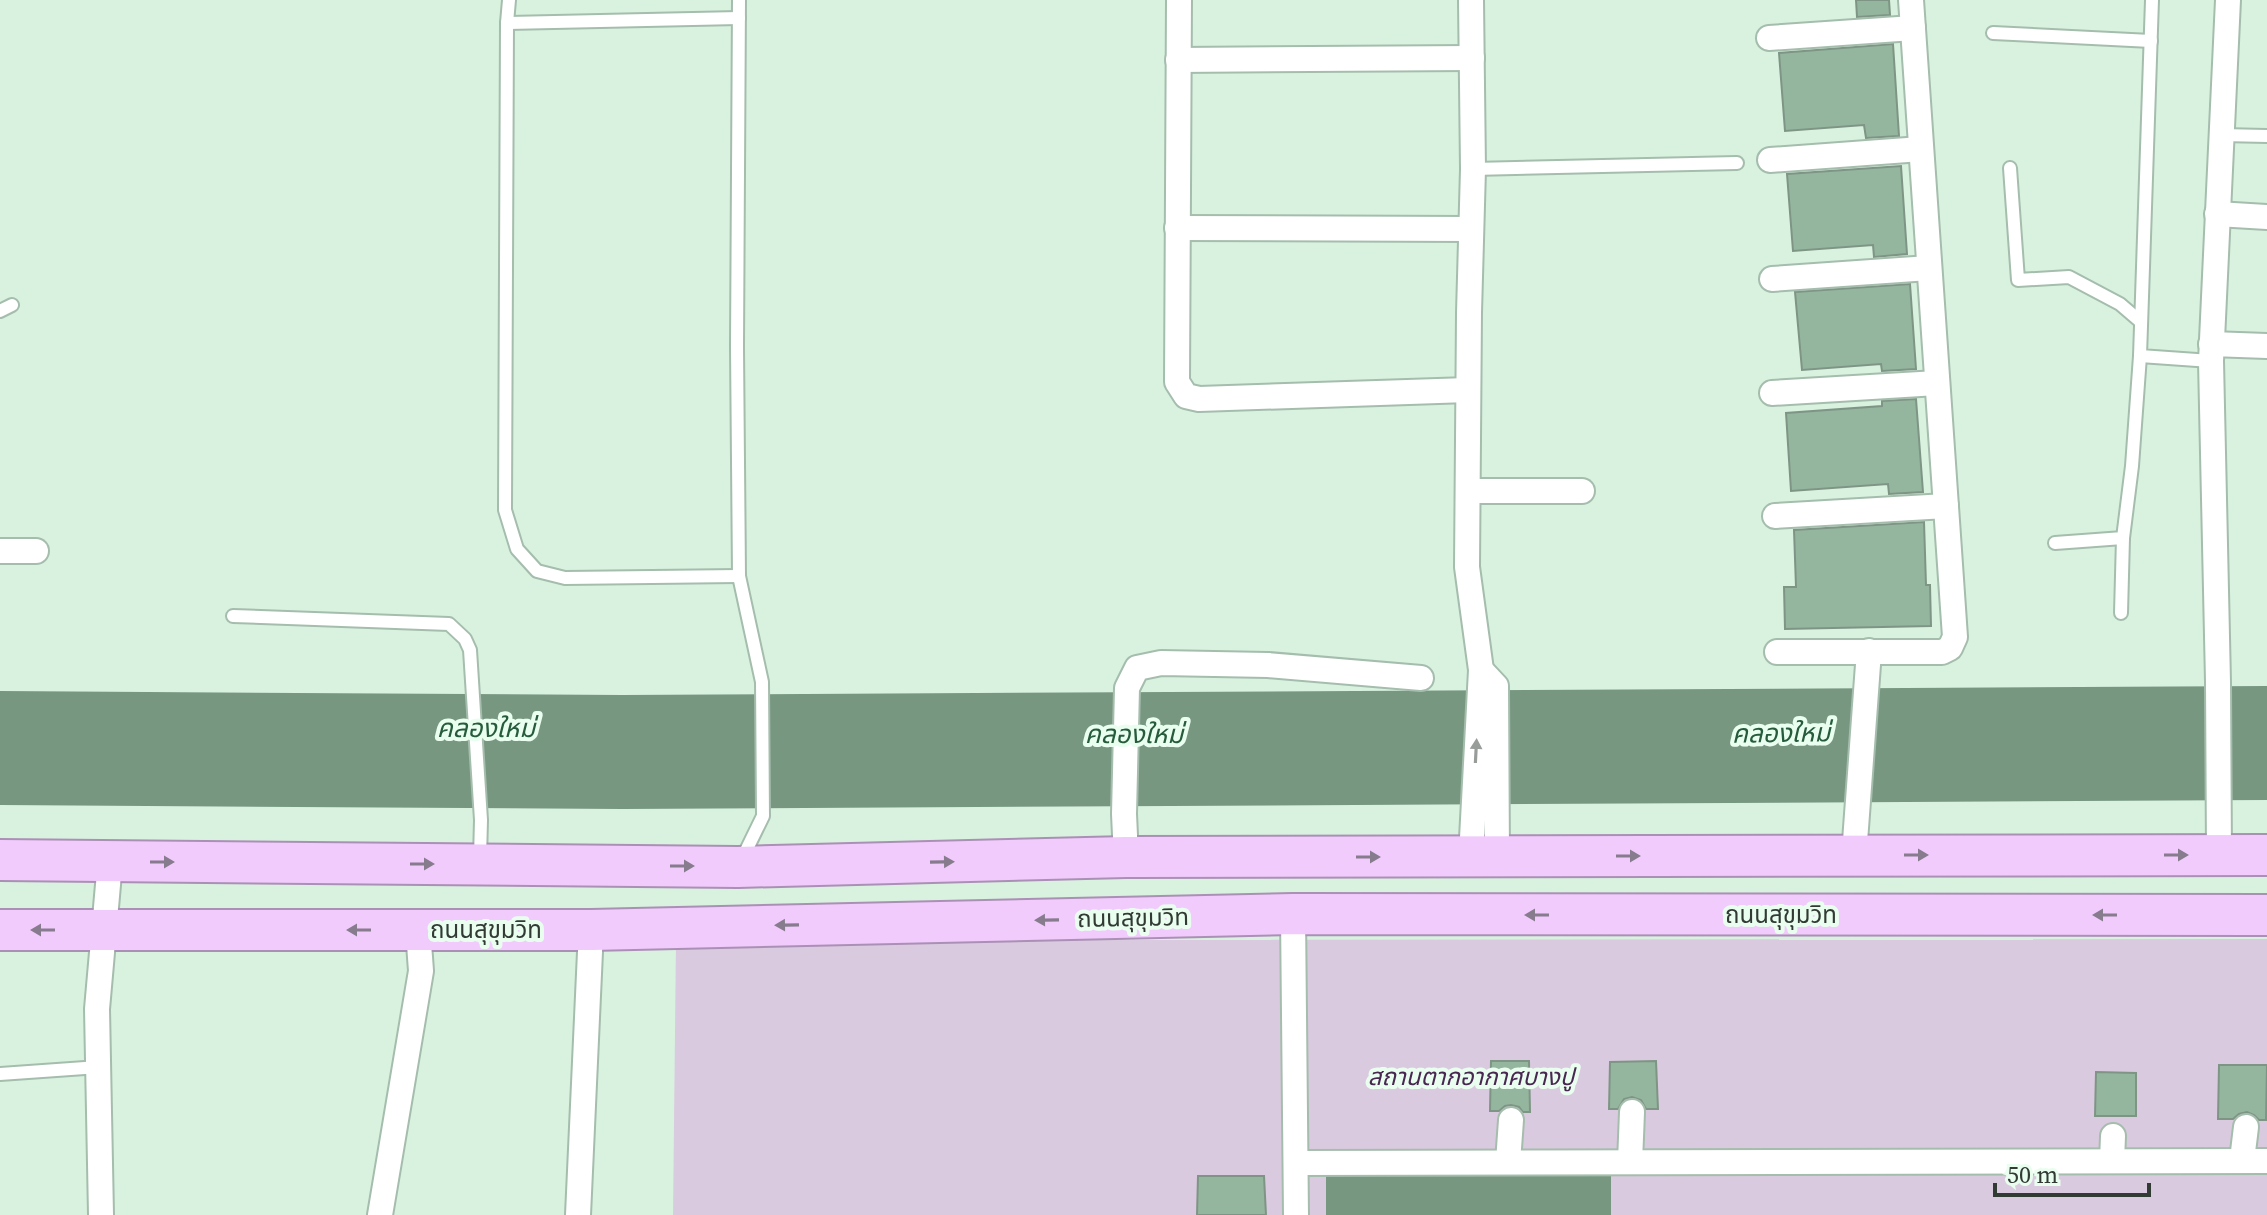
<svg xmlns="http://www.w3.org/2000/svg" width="2267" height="1215" viewBox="0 0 2267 1215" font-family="'Source Serif 4','Noto Sans Thai',serif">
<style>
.green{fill:#dacadf}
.water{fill:#779781}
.building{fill:#94b59e;stroke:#7e9585;stroke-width:2}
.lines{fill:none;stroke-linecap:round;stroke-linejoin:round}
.service-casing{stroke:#a5bdac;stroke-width:16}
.minor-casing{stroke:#a5bdac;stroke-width:28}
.trunk-casing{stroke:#ab90b5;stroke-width:44}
.service{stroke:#fff;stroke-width:12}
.minor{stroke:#fff;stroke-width:24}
.trunk{stroke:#f0cbfc;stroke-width:40}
.oneway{fill:#989d9a}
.oneway2{fill:#877c8e}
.labels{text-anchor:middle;stroke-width:8;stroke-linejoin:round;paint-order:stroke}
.street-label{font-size:24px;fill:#313b34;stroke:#eafef0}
.park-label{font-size:24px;font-style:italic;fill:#482851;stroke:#eafef0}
.water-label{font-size:26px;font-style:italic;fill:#265c3c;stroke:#eafef0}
</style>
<rect width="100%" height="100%" fill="#d9f2e0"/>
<polygon class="green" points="2267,939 2267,1215 673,1215 676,940"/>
<g class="water">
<polygon points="2267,686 2267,800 622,809 0,805 0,691 622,695"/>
<rect x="1326" y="1174" width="285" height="41"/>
</g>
<g class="building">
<polygon points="1856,0 1889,0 1890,15 1857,17"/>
<polygon points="1893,44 1899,136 1866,138 1864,125 1785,131 1779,53"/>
<polygon points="1901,166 1907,254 1874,257 1873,245 1793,251 1787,174"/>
<polygon points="1910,284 1916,369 1882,371 1881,364 1802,370 1795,292"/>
<polygon points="1916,399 1923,492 1889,494 1888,484 1791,491 1786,413 1882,406 1882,401"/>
<polygon points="1924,522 1926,585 1930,585 1931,626 1785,629 1784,587 1796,587 1794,530"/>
<polygon points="1491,1061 1529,1061 1530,1112 1523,1112 1519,1107 1511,1105 1505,1106 1499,1111 1490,1111"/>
<polygon points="1656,1061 1658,1109 1646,1109 1641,1100 1632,1097 1624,1099 1618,1109 1609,1109 1610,1062"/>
<polygon points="2219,1065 2267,1065 2266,1120 2259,1120 2254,1115 2247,1112 2239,1114 2233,1119 2218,1119"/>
<polygon points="2096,1072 2136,1073 2136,1116 2095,1116"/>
<polygon points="1198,1176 1264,1176 1266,1215 1197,1215"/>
</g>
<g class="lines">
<g class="service-casing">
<g id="service">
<polyline points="509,0 507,23 505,510 517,549 537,571 565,578 739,576"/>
<polyline points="739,0 737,347 739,576 762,682 763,816 741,861"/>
<polyline points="2152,0 2140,356 2211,361"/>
<polyline points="507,23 739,18"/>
<polyline points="1993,33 2151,41"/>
<polyline points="2221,135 2267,136"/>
<polyline points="2010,168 2018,280 2069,277 2120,304 2141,322"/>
<polyline points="1473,169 1737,163"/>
<polyline points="0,311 12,305"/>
<polyline points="2055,543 2123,538 2132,466 2140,356"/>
<polyline points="2121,613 2123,538"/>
<polyline points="233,616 449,624 465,639 470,650 481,820 480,858"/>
<polyline points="0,1074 99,1067"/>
</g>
</g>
<g class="minor-casing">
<g id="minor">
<polyline points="1179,0 1177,382 1186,396 1199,399 1468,390"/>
<polyline points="1769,38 1913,28"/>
<polyline points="1178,60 1472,58"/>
<polyline points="1770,160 1921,149"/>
<polyline points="2217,214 2267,217"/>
<polyline points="1177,228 1471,229"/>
<polyline points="1772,279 1929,268"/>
<polyline points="2211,344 2267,346"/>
<polyline points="1772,393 1937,383"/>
<polyline points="1468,491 1582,491"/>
<polyline points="1775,516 1946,506"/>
<polyline points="0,551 36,551"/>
<polyline points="1777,652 1942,652 1950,648 1955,637 1911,0"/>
<polyline points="1481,670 1496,686 1497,857"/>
<polyline points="1854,855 1869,651"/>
<polyline points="2219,855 2218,682 2211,361 2228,0"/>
<polyline points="1126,857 1124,814 1127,688 1137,668 1161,663 1268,665 1421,678"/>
<polyline points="1471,857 1481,670 1467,567 1469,313 1473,169 1471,0"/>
<polyline points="1293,914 1296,1215"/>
<polyline points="2242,1160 2246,1127"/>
<polyline points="2112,1161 2113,1136"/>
<polyline points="1508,1162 1511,1120"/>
<polyline points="1630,1162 1632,1112"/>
<polyline points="1296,1163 2267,1161"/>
<polyline points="101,1215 97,1009 110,862"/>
<polyline points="380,1215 421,971 418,930"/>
<polyline points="578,1215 591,930"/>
</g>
</g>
<g class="trunk-casing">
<g id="trunk">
<polyline points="0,860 738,867 1126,857 2267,855"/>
<polyline points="0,930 591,930 1293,914 2267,915"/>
</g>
</g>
<use href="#service" class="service"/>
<use href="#minor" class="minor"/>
<use href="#trunk" class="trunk"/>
</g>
<defs><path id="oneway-solid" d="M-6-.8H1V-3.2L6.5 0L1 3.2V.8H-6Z" transform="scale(2)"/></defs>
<use class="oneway" href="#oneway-solid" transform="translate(1476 751) rotate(-87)"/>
<g class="oneway2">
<use href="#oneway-solid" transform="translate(1916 855)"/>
<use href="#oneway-solid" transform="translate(2176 855)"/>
<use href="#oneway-solid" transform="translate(1628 856)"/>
<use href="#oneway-solid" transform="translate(1368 857)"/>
<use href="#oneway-solid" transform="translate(162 862)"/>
<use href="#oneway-solid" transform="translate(942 862) rotate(-1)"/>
<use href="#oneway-solid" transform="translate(422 864)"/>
<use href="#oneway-solid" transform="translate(682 866)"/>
<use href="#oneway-solid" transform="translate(1537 915) rotate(-180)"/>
<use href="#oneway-solid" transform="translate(2105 915) rotate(-180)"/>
<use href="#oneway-solid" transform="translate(1047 920) rotate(179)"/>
<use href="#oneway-solid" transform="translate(787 925) rotate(179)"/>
<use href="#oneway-solid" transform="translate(43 930) rotate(180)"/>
<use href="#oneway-solid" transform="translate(359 930) rotate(-180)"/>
</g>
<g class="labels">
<g class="street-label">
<text x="1781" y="923">ถนนสุขุมวิท</text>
<text transform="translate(1133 918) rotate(-1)" y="8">ถนนสุขุมวิท</text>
<text x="486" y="938">ถนนสุขุมวิท</text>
</g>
<g class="park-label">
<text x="1471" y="1085">สถานตากอากาศบางปู</text>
</g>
<g class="water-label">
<text x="486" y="737">คลองใหม่</text>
<text transform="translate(1781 733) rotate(-1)" y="9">คลองใหม่</text>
<text x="1134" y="743">คลองใหม่</text>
</g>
</g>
<path d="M1995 1183v12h154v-12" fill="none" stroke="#313b34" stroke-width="4"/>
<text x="2007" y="1183" font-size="24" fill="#313b34" stroke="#eafef0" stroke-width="6" paint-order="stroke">50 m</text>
</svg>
